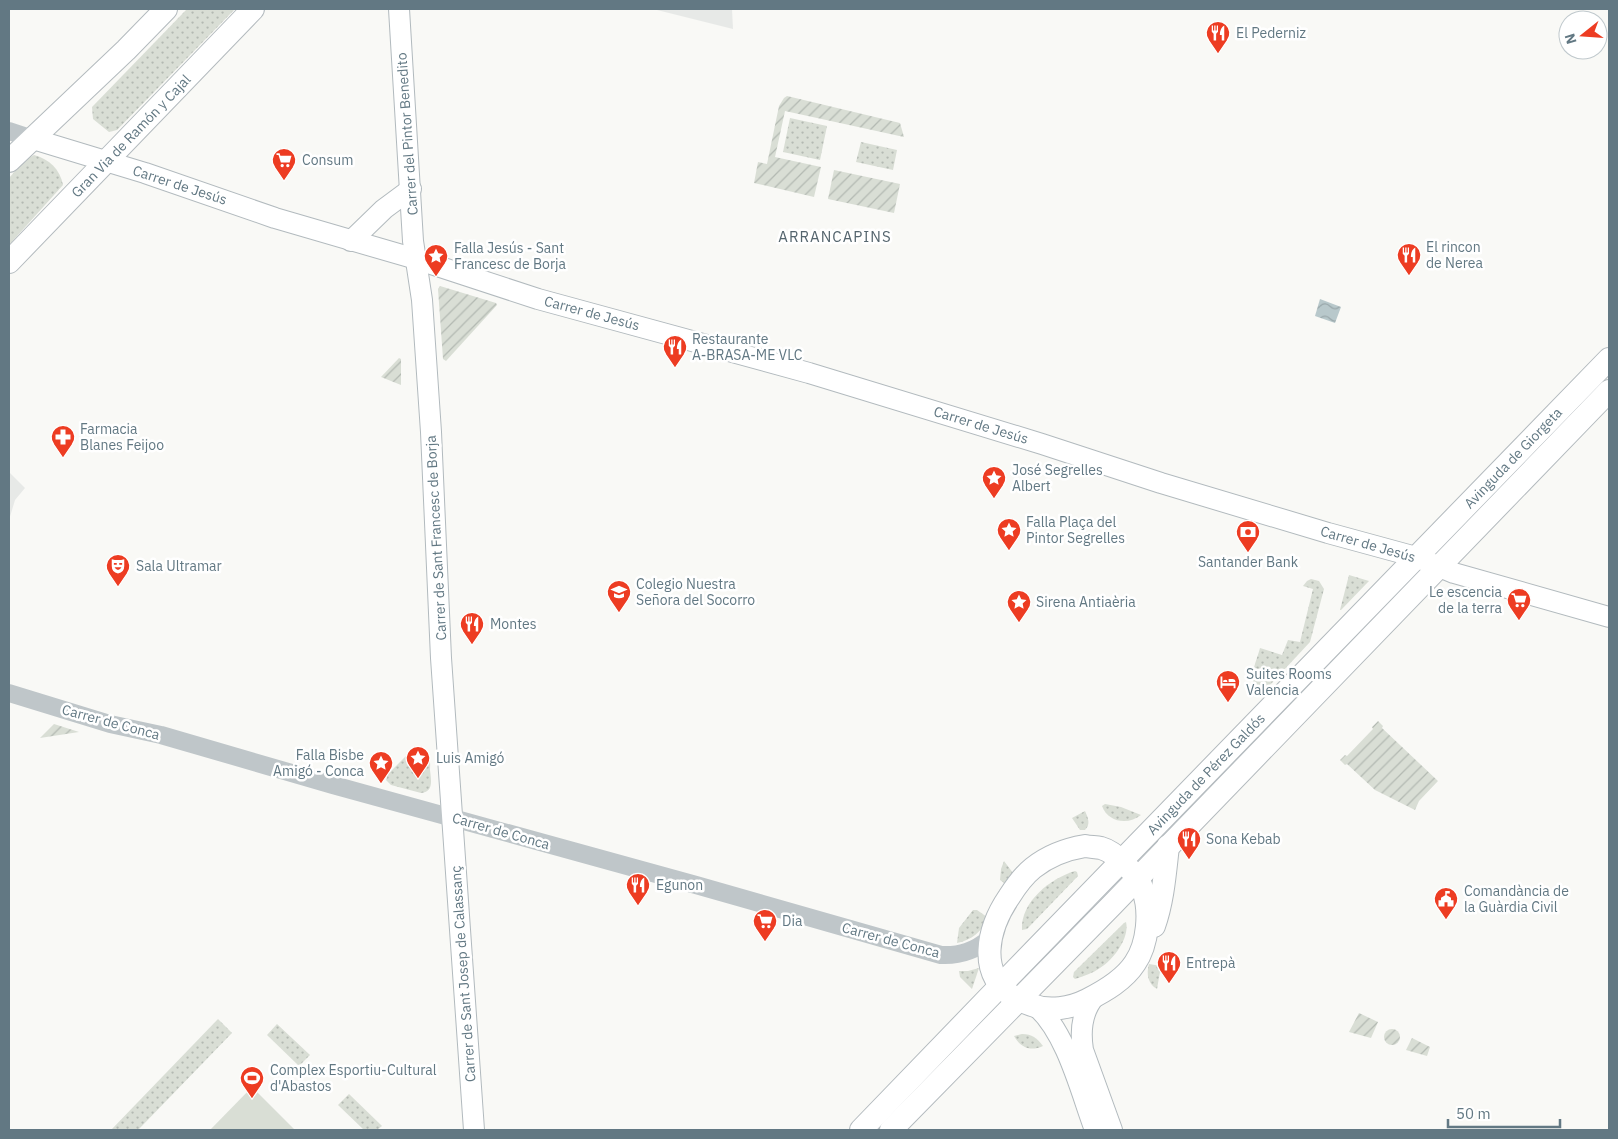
<svg xmlns="http://www.w3.org/2000/svg" width="1618" height="1139" viewBox="0 0 1618 1139" font-family="'IBM Plex Sans',sans-serif">
<style>
.built{fill:#e7e9e7}
.grass{fill:url(#grass-dots)}
.garden{fill:url(#garden-furrows)}
.pitch{fill:#d9ded5}
.water{fill:url(#water-waves)}
.lines{fill:none;stroke-linecap:round;stroke-linejoin:round}
.secondary-casing{stroke:#b2babe;stroke-width:22}
.primary-casing{stroke:#b3babe;stroke-width:24}
.tertiary{stroke:#bfc6c9;stroke-width:18}
.secondary{stroke:#fff;stroke-width:20}
.primary{stroke:#fff;stroke-width:22}
.labels{text-anchor:middle;stroke-width:5;stroke-linejoin:round;paint-order:stroke}
.poi-label{font-size:14px;fill:#627883;stroke:#fff;text-anchor:start}
.street-label{font-size:14px;fill:#627883;stroke:#fff}
.neighbourhood-label{font-size:15px;letter-spacing:1px;fill:#55656e;stroke:#fff}
</style>
<defs>
<pattern id="grass-dots" width="8" height="8" patternUnits="userSpaceOnUse" patternTransform="scale(1.25)"><rect width="8" height="8" fill="#d9ded5"/><path d="M2 2h.1M6 6h.1" fill="none" stroke="#b3b9b2" stroke-width="1.8" stroke-linecap="round"/></pattern>
<pattern id="garden-furrows" width="10" height="10" patternUnits="userSpaceOnUse" patternTransform="scale(1.25)"><rect width="10" height="10" fill="#d9ded5"/><path d="M-1 1l2-2M0 10L10 0M9 11l2-2" fill="none" stroke="#b3b9b2"/></pattern>
<pattern id="water-waves" width="16" height="10" patternUnits="userSpaceOnUse" patternTransform="scale(1.25)"><rect width="16" height="10" fill="#b8c8cb"/><path d="M0 5q4-4 8 0t8 0" fill="none" stroke="#99a7aa"/></pattern>
</defs>
<rect width="100%" height="100%" fill="#f9f9f6"/>
<g class="built">
<polygon points="653,9 732,9 733,29"/>
<polygon points="9,472 25,488 15,500 9,520"/>
</g>
<g class="grass">
<polygon points="187,9 235,9 117,130 109,132 93,119 92,107"/>
<polygon points="790,118 827,126 820,160 783,152"/>
<polygon points="861,142 897,150 893,170 856,162"/>
<path d="M34 155C49 159 60 169 63 185L9 245V178L25 160Z"/>
<polygon points="1349,575 1369,581 1341,610 1340,610"/>
<path d="M1311 579 1319 581 1324 589 1310 642 1269 686 1264 689 1256 688C1248 677 1257 660 1260 648L1282 655 1288 640 1300 642 1313 589 1303 586 1307 581Z"/>
<path d="M415 747C420 749 426 753 428 757 431 761 430 766 430 770 431 780 434 792 421 793L391 785 386 780 388 774Z"/>
<path d="M1105 804 1121 807 1141 815C1129 825 1108 823 1102 806Z"/>
<path d="M1085 811C1088 818 1091 824 1085 830H1080L1072 818Z"/>
<polygon points="1004,861 1013,873 1007,885 1000,880 1001,869"/>
<path d="M1075 871 1077 872 1078 876 1027 929 1022 930C1020 902 1051 878 1075 871Z"/>
<path d="M973 910H977L987 917C983 932 971 940 957 943L959 928Z"/>
<path d="M1126 922C1130 938 1113 960 1100 968 1093 973 1084 976 1075 979L1073 977 1074 972 1124 923Z"/>
<path d="M1149 964 1161 966 1157 989C1148 984 1146 974 1149 964Z"/>
<polygon points="979,968 972,989 960,977 959,971 968,971"/>
<polygon points="218,1019 232,1033 138,1130 111,1130"/>
<polygon points="277,1024 310,1055 299,1066 267,1035"/>
<path d="M1022 1034C1032 1034 1037 1038 1043 1046 1030 1052 1020 1047 1014 1036Z"/>
<polygon points="349,1094 382,1126 377,1130 364,1130 338,1105"/>
</g>
<g class="garden">
<polygon points="787,96 900,123 904,137 785,111 775,157 821,167 814,197 754,183 758,162 767,164 779,106 784,98"/>
<polygon points="834,170 900,184 894,213 828,199"/>
<polygon points="440,286 496,303 497,305 446,361 443,359 438,289"/>
<polygon points="399,358 401,359 401,385 381,377"/>
<polygon points="1378,721 1383,726 1382,728 1438,781 1419,801 1415,810 1375,790 1347,764 1345,765 1340,760 1345,755 1347,756 1373,729 1372,727"/>
<polygon points="54,724 79,732 40,738"/>
<polygon points="1359,1013 1378,1022 1371,1038 1349,1032"/>
<circle cx="1392" cy="1037" r="8"/>
<polygon points="1412,1038 1430,1047 1427,1056 1406,1050"/>
</g>
<polygon class="pitch" points="252,1087 295,1130 210,1130"/>
<polygon class="water" points="1320,299 1341,307 1335,323 1315,316"/>
<g class="lines">
<g class="secondary-casing">
<g id="secondary">
<polyline points="399,9 413,241 422,300 431,432 441,658 474,1130"/>
<polyline points="33,139 145,173 275,218 416,259 538,299 809,373 1042,444 1161,483 1328,533 1416,557 1454,573 1609,617"/>
<polyline points="351,241 384,209 411,189"/>
<path d="M1095 996C1082 1011 1080 1031 1083 1050L1112 1130"/>
<path d="M1037 1007C1067 1034 1081 1093 1095 1130"/>
</g>
</g>
<g class="primary-casing">
<g id="primary">
<polyline points="9,161 126,50 166,9"/>
<polyline points="9,262 253,9"/>
<path d="M1085 846C1090 847 1096 847 1101 848 1116 852 1138 875 1143 890 1151 911 1148 944 1135 963 1124 980 1105 991 1087 1000 1071 1008 1049 1012 1032 1005 1026 1003 1020 1001 1015 998 976 974 988 928 1009 897 1016 886 1023 876 1033 868 1048 856 1067 849 1085 846Z"/>
<path d="M1154 926C1163 901 1165 872 1168 846"/>
<polyline points="861,1130 1001,985 1609,359"/>
<polyline points="891,1130 1112,905 1609,391"/>
</g>
</g>
<g class="tertiary">
<polyline points="9,131 33,139"/>
<path d="M9 693 110 724 161 735 333 785 696 885 941 955C960 956 975 951 990 938"/>
</g>
<use href="#secondary" class="secondary"/>
<use href="#primary" class="primary"/>
</g>
<defs>
<g id="restaurant-pin" transform="scale(1.25)"><path d="M0 17L-7.5 6A9.5 9.5 0 1 1 7.5 6Z" fill="#ed3c22" stroke="#fff"/><path d="M-5-6h1v4h1v-4h1v4h1v-4h1v5L-1.5 .5V6h-2V.5L-5-1ZM5-6V6H3V1.5H1.5Q1.5-4 5-6Z" fill="#fff"/></g>
<g id="supermarket-pin" transform="scale(1.25)"><path d="M0 17L-7.5 6A9.5 9.5 0 1 1 7.5 6Z" fill="#ed3c22" stroke="#fff"/><path d="M-6-5.5h2.5l.6 2H6L4.5 2H-2.5L-4.4-4H-6ZM-1.5 3.2a1.3 1.3 0 1 0 .1 0ZM3 3.2a1.3 1.3 0 1 0 .1 0Z" fill="#fff"/></g>
<g id="sight-pin" transform="scale(1.25)"><path d="M0 17L-7.5 6A9.5 9.5 0 1 1 7.5 6Z" fill="#ed3c22" stroke="#fff"/><path d="M0-6L1.8-2.2L6-1.7L2.9 1.2L3.7 5.4L0 3.3L-3.7 5.4L-2.9 1.2L-6-1.7L-1.8-2.2Z" fill="#fff"/></g>
<g id="pharmacy-pin" transform="scale(1.25)"><path d="M0 17L-7.5 6A9.5 9.5 0 1 1 7.5 6Z" fill="#ed3c22" stroke="#fff"/><path d="M-2-6h4v4h4v4h-4v4h-4v-4h-4v-4h4Z" fill="#fff"/></g>
<g id="bank-pin" transform="scale(1.25)"><path d="M0 17L-7.5 6A9.5 9.5 0 1 1 7.5 6Z" fill="#ed3c22" stroke="#fff"/><path d="M-6-4H6V4H-6ZM0-2.3a2.3 2.3 0 1 0 0 4.6a2.3 2.3 0 1 0 0-4.6Z" fill="#fff"/></g>
<g id="theatre-pin" transform="scale(1.25)"><path d="M0 17L-7.5 6A9.5 9.5 0 1 1 7.5 6Z" fill="#ed3c22" stroke="#fff"/><path d="M-5-5.5Q0-4 5-5.5V0Q5 5 0 6Q-5 5-5 0ZM-3.3-2.5H-1v1.5H-3.3ZM1-2.5H3.3v1.5H1ZM-2.8 1Q0 5.5 2.8 1Z" fill="#fff"/></g>
<g id="school-pin" transform="scale(1.25)"><path d="M0 17L-7.5 6A9.5 9.5 0 1 1 7.5 6Z" fill="#ed3c22" stroke="#fff"/><path d="M0-5L7-2L0 1L-7-2ZM-4 1L0 2.5L4 1V4Q0 6-4 4Z" fill="#fff"/></g>
<g id="hotel-pin" transform="scale(1.25)"><path d="M0 17L-7.5 6A9.5 9.5 0 1 1 7.5 6Z" fill="#ed3c22" stroke="#fff"/><path d="M-6-4.5h1.5V1H6V5H4.5V3h-9V5H-6ZM-4 0a1.8 1.8 0 1 1 3.6 0ZM.5 0V-2.5h3Q6-2.5 6 0Z" fill="#fff"/></g>
<g id="civic-pin" transform="scale(1.25)"><path d="M0 17L-7.5 6A9.5 9.5 0 1 1 7.5 6Z" fill="#ed3c22" stroke="#fff"/><path d="M-.6-6.5H3V-4.5H.6V-3L4-1V1h2V6H-6V1h2V-1L-.6-3ZM-1.2 2.5V6h2.4V2.5Z" fill="#fff"/></g>
<g id="stadium-pin" transform="scale(1.25)"><path d="M0 17L-7.5 6A9.5 9.5 0 1 1 7.5 6Z" fill="#ed3c22" stroke="#fff"/><path d="M0-5a6.5 5 0 1 0 0 10a6.5 5 0 1 0 0-10ZM-3.5-1.8h7v3.6h-7Z" fill="#fff"/></g>
</defs>
<g fill-rule="evenodd">
<use href="#restaurant-pin" x="1218" y="33"/>
<use href="#supermarket-pin" x="284" y="160"/>
<use href="#restaurant-pin" x="1409" y="255"/>
<use href="#sight-pin" x="436" y="256"/>
<use href="#restaurant-pin" x="675" y="347"/>
<use href="#pharmacy-pin" x="63" y="437"/>
<use href="#sight-pin" x="994" y="478"/>
<use href="#sight-pin" x="1009" y="530"/>
<use href="#bank-pin" x="1248" y="532"/>
<use href="#theatre-pin" x="118" y="566"/>
<use href="#school-pin" x="619" y="592"/>
<use href="#supermarket-pin" x="1519" y="600"/>
<use href="#sight-pin" x="1019" y="602"/>
<use href="#restaurant-pin" x="472" y="624"/>
<use href="#hotel-pin" x="1228" y="682"/>
<use href="#sight-pin" x="418" y="758"/>
<use href="#sight-pin" x="381" y="763"/>
<use href="#restaurant-pin" x="1189" y="839"/>
<use href="#restaurant-pin" x="638" y="885"/>
<use href="#civic-pin" x="1446" y="899"/>
<use href="#supermarket-pin" x="765" y="921"/>
<use href="#restaurant-pin" x="1169" y="963"/>
<use href="#stadium-pin" x="252" y="1078"/>
</g>
<g class="labels">
<g class="poi-label">
<text x="1236" y="38">El Pederniz</text>
<text x="302" y="165">Consum</text>
<text x="1426" y="252">El rincon<tspan x="1426" dy="16">de Nerea</tspan></text>
<text x="454" y="253">Falla Jesús - Sant<tspan x="454" dy="16">Francesc de Borja</tspan></text>
<text x="692" y="344">Restaurante<tspan x="692" dy="16">A-BRASA-ME VLC</tspan></text>
<text x="80" y="434">Farmacia<tspan x="80" dy="16">Blanes Feijoo</tspan></text>
<text x="1012" y="475">José Segrelles<tspan x="1012" dy="16">Albert</tspan></text>
<text x="1026" y="527">Falla Plaça del<tspan x="1026" dy="16">Pintor Segrelles</tspan></text>
<text x="1248" y="567" text-anchor="middle">Santander Bank</text>
<text x="136" y="571">Sala Ultramar</text>
<text x="636" y="589">Colegio Nuestra<tspan x="636" dy="16">Señora del Socorro</tspan></text>
<text x="1502" y="597" text-anchor="end">Le escencia<tspan x="1502" dy="16">de la terra</tspan></text>
<text x="1036" y="607">Sirena Antiaèria</text>
<text x="490" y="629">Montes</text>
<text x="1246" y="679">Suites Rooms<tspan x="1246" dy="16">Valencia</tspan></text>
<text x="364" y="760" text-anchor="end">Falla Bisbe<tspan x="364" dy="16">Amigó - Conca</tspan></text>
<text x="436" y="763">Luis Amigó</text>
<text x="1206" y="844">Sona Kebab</text>
<text x="656" y="890">Egunon</text>
<text x="1464" y="896">Comandància de<tspan x="1464" dy="16">la Guàrdia Civil</tspan></text>
<text x="782" y="926">Dia</text>
<text x="1186" y="968">Entrepà</text>
<text x="270" y="1075">Complex Esportiu-Cultural<tspan x="270" dy="16">d'Abastos</tspan></text>
</g>
<g class="street-label">
<text transform="translate(407 134) rotate(-94)" y="5">Carrer del Pintor Benedito</text>
<text transform="translate(131 136) rotate(-46)" y="5">Gran Via de Ramón y Cajal</text>
<text transform="translate(180 185) rotate(18)" y="5">Carrer de Jesús</text>
<text transform="translate(592 313) rotate(15)" y="5">Carrer de Jesús</text>
<text transform="translate(981 425) rotate(17)" y="5">Carrer de Jesús</text>
<text transform="translate(1513 458) rotate(-46)" y="5">Avinguda de Giorgeta</text>
<text transform="translate(436 538) rotate(-93)" y="5">Carrer de Sant Francesc de Borja</text>
<text transform="translate(1368 544) rotate(16)" y="5">Carrer de Jesús</text>
<text transform="translate(111 722) rotate(15)" y="5">Carrer de Conca</text>
<text transform="translate(1206 774) rotate(-46)" y="5">Avinguda de Pérez Galdós</text>
<text transform="translate(501 831) rotate(16)" y="5">Carrer de Conca</text>
<text transform="translate(891 940) rotate(15)" y="5">Carrer de Conca</text>
<text transform="translate(463 974) rotate(-94)" y="5">Carrer de Sant Josep de Calassanç</text>
</g>
<g class="neighbourhood-label">
<text x="835" y="242">ARRANCAPINS</text>
</g>
</g>
<rect width="1618" height="1139" fill="none" stroke="#627883" stroke-width="20"/>
<g transform="translate(1583 35) rotate(253)"><circle r="24" fill="#ffffff" stroke="#c0c9cd"/>
<path d="M0-4L9 19L0 12L-9 19Z" fill="#ed3c22"/>
<text y="-8" font-size="14" font-weight="bold" text-anchor="middle" fill="#627883">N</text>
</g>
<path d="M1448 1119v8h112v-8" fill="none" stroke="#627883" stroke-width="2.5"/>
<text x="1456" y="1119" font-size="15" fill="#627883" stroke="#ffffff" stroke-width="4" paint-order="stroke">50 m</text>
</svg>
